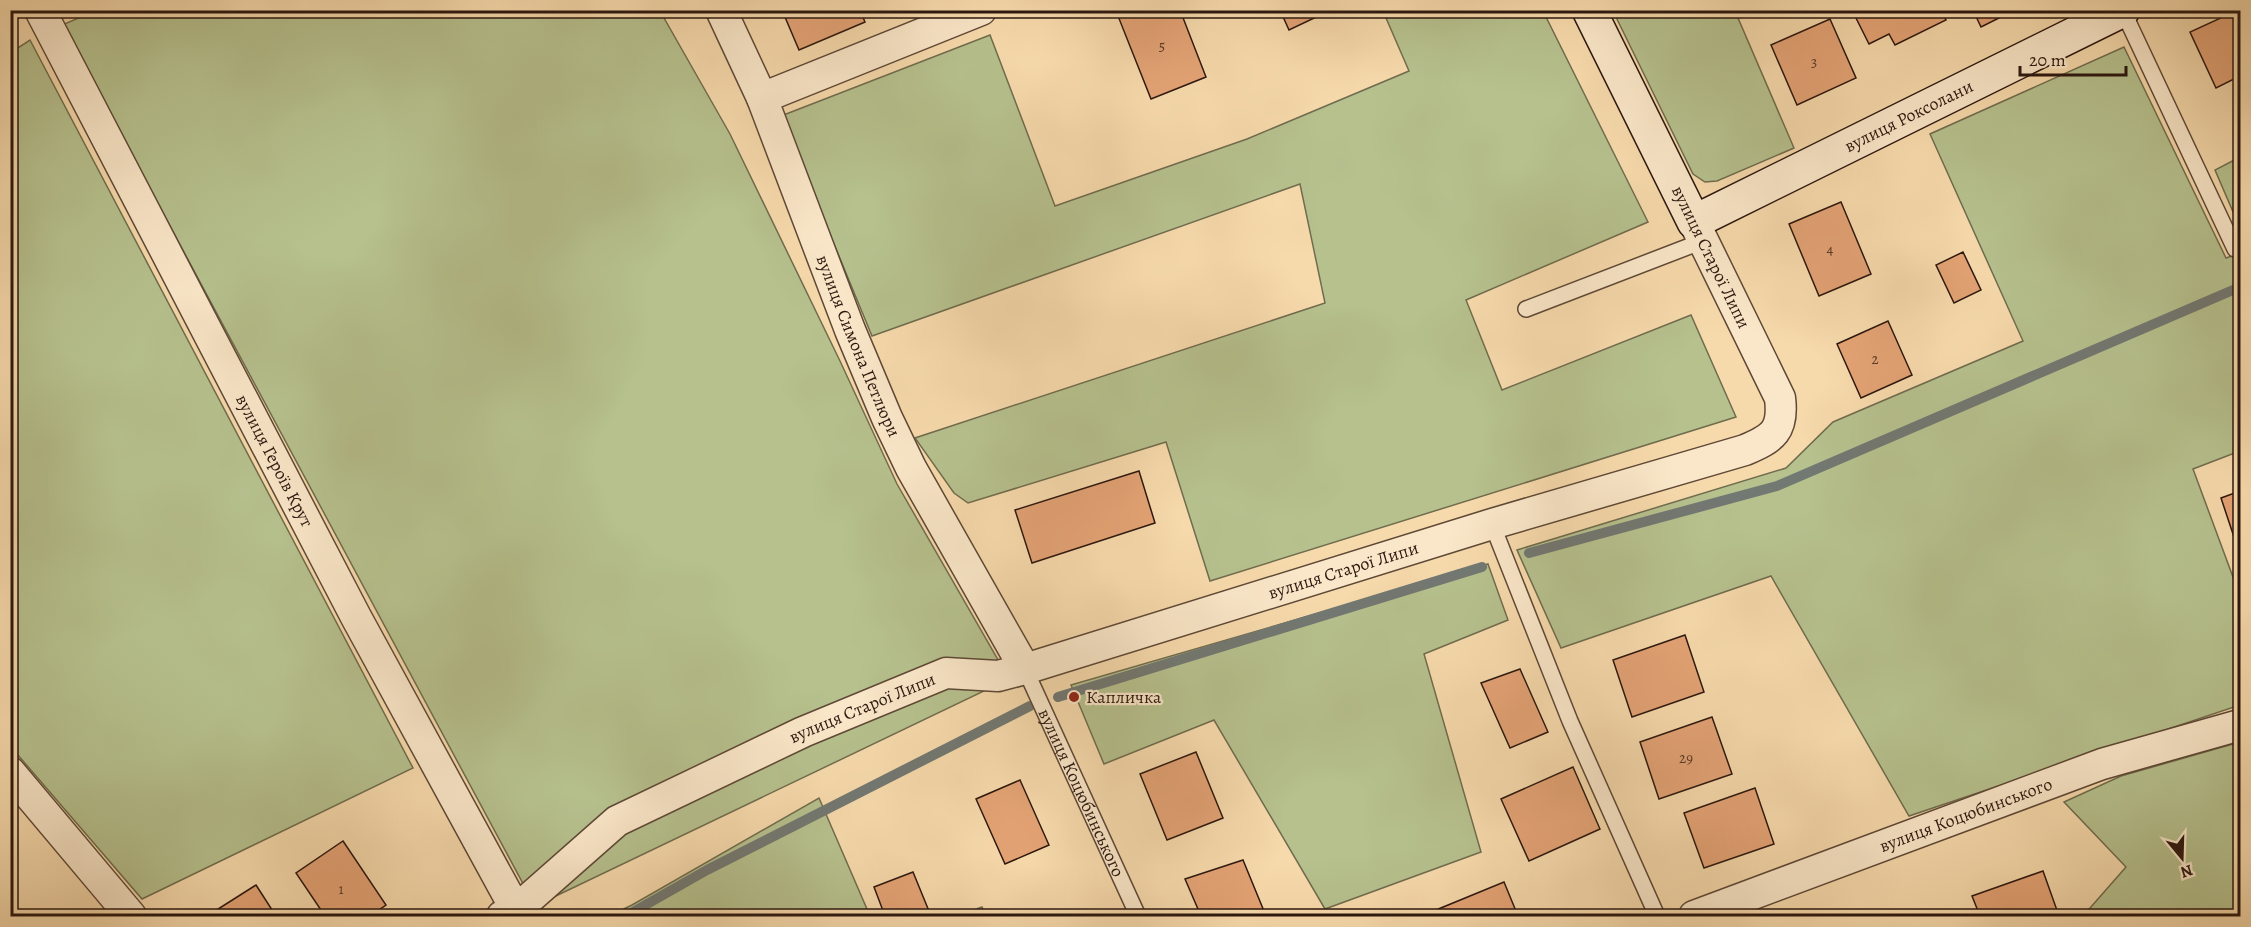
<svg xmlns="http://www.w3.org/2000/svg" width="2251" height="927" viewBox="0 0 2251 927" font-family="Alegreya,serif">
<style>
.green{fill:#b6c18e;stroke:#706c4e;stroke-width:1.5}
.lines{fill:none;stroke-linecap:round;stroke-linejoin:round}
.stream{stroke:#727872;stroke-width:10}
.building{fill:#e4a375;stroke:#2b170f;stroke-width:1.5}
.lane-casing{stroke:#5e4836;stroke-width:18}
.street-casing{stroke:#5e4836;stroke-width:33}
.secondary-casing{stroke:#2b170f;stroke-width:36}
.lane{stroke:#fae7c9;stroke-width:15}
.street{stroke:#fae7c9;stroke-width:30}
.secondary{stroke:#fae7c9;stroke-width:33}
.poi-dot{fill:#8f2418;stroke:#fae7c9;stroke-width:2}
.labels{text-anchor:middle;stroke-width:4.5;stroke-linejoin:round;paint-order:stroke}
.number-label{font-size:15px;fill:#593a28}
.street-label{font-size:18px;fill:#2b170f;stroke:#fae7c9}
.poi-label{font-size:18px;fill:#2b170f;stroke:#fae7c9;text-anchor:start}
</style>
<rect width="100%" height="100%" fill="#f7daac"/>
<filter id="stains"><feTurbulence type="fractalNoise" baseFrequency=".00333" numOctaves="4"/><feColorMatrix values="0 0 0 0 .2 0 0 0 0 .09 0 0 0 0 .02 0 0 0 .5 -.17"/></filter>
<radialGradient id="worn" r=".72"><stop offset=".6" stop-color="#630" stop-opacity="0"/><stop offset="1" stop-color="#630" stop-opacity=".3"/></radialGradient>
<g class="green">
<polygon points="97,10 660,11 730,134 840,361 897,484 1009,679 535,906 62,25"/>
<polygon points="1383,11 1543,11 1648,222 1466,300 1502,390 1691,315 1736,417 1210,581 1166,442 968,503 954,493 915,438 1325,303 1300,184 872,336 781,116 990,35 1055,206 1247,139 1409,71"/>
<polygon points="1613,11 1735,11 1794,148 1717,181 1705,182 1693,174"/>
<polygon points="30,40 413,768 142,899 11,747 10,53"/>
<polygon points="2124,47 2226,258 2240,253 2240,451 2193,469 2240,596 2240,705 1909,816 1771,576 1561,648 1517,550 1786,468 1833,422 2023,341 1930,134"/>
<polygon points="2240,157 2240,228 2215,170"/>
<polygon points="1488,564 1508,620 1424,654 1481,852 1325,909 1214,720 1104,764 1071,685"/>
<polygon points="2240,742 2240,916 2083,916 2126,867 2064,802 2121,776"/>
<polygon points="819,798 870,916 609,916 632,905"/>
<polygon points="982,907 986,916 957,916"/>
</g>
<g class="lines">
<g class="stream">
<polyline points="1529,553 1777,486 2240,287"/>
<polyline points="1058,697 1482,567"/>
<polyline points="626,916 707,870 1030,706"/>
</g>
</g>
<g class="building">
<polygon points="782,10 860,10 865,22 799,50"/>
<polygon points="1132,10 1180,10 1206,77 1151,99 1118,16"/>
<polygon points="1280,10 1331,10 1289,30"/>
<polygon points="1852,10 1941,10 1946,20 1895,45 1889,34 1869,44"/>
<polygon points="1973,10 2015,10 1981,27"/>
<polygon points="2238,10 2240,10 2240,76 2216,88 2190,32"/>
<polygon points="1830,19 1856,78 1797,105 1771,45"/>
<polygon points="1841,202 1871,274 1819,296 1789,224"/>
<polygon points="1963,252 1981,290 1954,303 1936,265"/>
<polygon points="1888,321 1912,375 1861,398 1837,344"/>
<polygon points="1139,471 1155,523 1032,563 1015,510"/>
<polygon points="2240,491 2240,555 2221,498"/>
<polygon points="1685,635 1704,692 1632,717 1613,660"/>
<polygon points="1520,669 1548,732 1510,748 1481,683"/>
<polygon points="1712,717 1732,774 1659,799 1640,742"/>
<polygon points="1196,752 1223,818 1167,840 1140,774"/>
<polygon points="1573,767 1600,829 1529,861 1501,799"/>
<polygon points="1020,780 1049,845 1005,864 976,799"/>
<polygon points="1755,788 1774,844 1704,868 1684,813"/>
<polygon points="343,841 386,905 370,916 325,916 296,873"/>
<polygon points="1243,860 1266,916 1201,916 1185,879"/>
<polygon points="2043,871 2059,916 1980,916 1972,896"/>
<polygon points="913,872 931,916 885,916 874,887"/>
<polygon points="1504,882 1518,916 1439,916 1436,910"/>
<polygon points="256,885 276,916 207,916"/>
<polygon points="1070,910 1072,916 1055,916"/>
</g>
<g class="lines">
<g class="lane-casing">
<g id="lane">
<polyline points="2123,11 2235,249"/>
<polyline points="1526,309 1703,241"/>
<polyline points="1492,524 1570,721 1657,916"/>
<path id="s1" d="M1025 669 1138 916"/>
</g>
</g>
<g class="street-casing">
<g id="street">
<path id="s2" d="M40 10 356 617 516 910"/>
<path id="s3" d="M721 10 762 98 850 330 887 418 911 468 1025 669"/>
<polyline points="762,98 981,10"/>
<polyline points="10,772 131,916"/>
<path id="s4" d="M502 916 516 910 617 821 803 732 946 673 998 676 1025 669 1492 524 1745 450C1773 438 1784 431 1780 398L1694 222"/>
<path id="s5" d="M1694 916 2102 764 2240 725"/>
</g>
</g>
<g class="secondary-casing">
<g id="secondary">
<path id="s6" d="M1589 10 1694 222 2123 10"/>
</g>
</g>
<use href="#lane" class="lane"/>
<use href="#street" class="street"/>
<use href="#secondary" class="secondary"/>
</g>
<circle class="poi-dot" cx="1074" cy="697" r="6"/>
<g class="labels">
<g class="number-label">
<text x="1162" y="51">5</text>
<text x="1814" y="67">3</text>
<text x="1830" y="254">4</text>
<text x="1875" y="364">2</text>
<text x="1686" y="763">29</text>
<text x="341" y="894">1</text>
</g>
<g class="street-label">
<text dy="6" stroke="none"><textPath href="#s6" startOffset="476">вулиця Роксолани</textPath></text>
<text transform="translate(1711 257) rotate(64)" y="6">вулиця Старої Липи</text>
<text dy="6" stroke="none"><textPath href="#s3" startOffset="363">вулиця Симона Петлюри</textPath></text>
<text dy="6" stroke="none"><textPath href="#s2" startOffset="508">вулиця Героїв Крут</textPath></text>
<text dy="6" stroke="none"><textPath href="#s4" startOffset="924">вулиця Старої Липи</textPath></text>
<text dy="6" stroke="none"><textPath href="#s4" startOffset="420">вулиця Старої Липи</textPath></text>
<text dy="6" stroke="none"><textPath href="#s1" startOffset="136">вулиця Коцюбинського</textPath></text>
<text dy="6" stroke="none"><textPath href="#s5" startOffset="290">вулиця Коцюбинського</textPath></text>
</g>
<g class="poi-label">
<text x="1086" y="703">Капличка</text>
</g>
</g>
<rect width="2251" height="927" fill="none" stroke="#f7daac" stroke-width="36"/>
<rect x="12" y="12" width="2227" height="903" fill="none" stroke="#2b170f" stroke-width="3"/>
<rect x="18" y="18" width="2215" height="891" fill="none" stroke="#2b170f" stroke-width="1.5"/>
<g transform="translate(2182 858) rotate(161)" stroke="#fae7c9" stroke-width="4.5" paint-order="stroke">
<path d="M0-4.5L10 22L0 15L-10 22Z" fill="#2b170f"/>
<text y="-9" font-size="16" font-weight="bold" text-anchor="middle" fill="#2b170f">N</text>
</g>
<path d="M2020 66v9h106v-9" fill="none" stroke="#2b170f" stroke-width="3"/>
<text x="2029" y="66" font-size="18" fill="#2b170f" stroke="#fae7c9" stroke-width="4.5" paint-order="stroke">20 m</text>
<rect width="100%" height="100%" filter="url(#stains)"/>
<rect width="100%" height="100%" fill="url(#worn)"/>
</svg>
